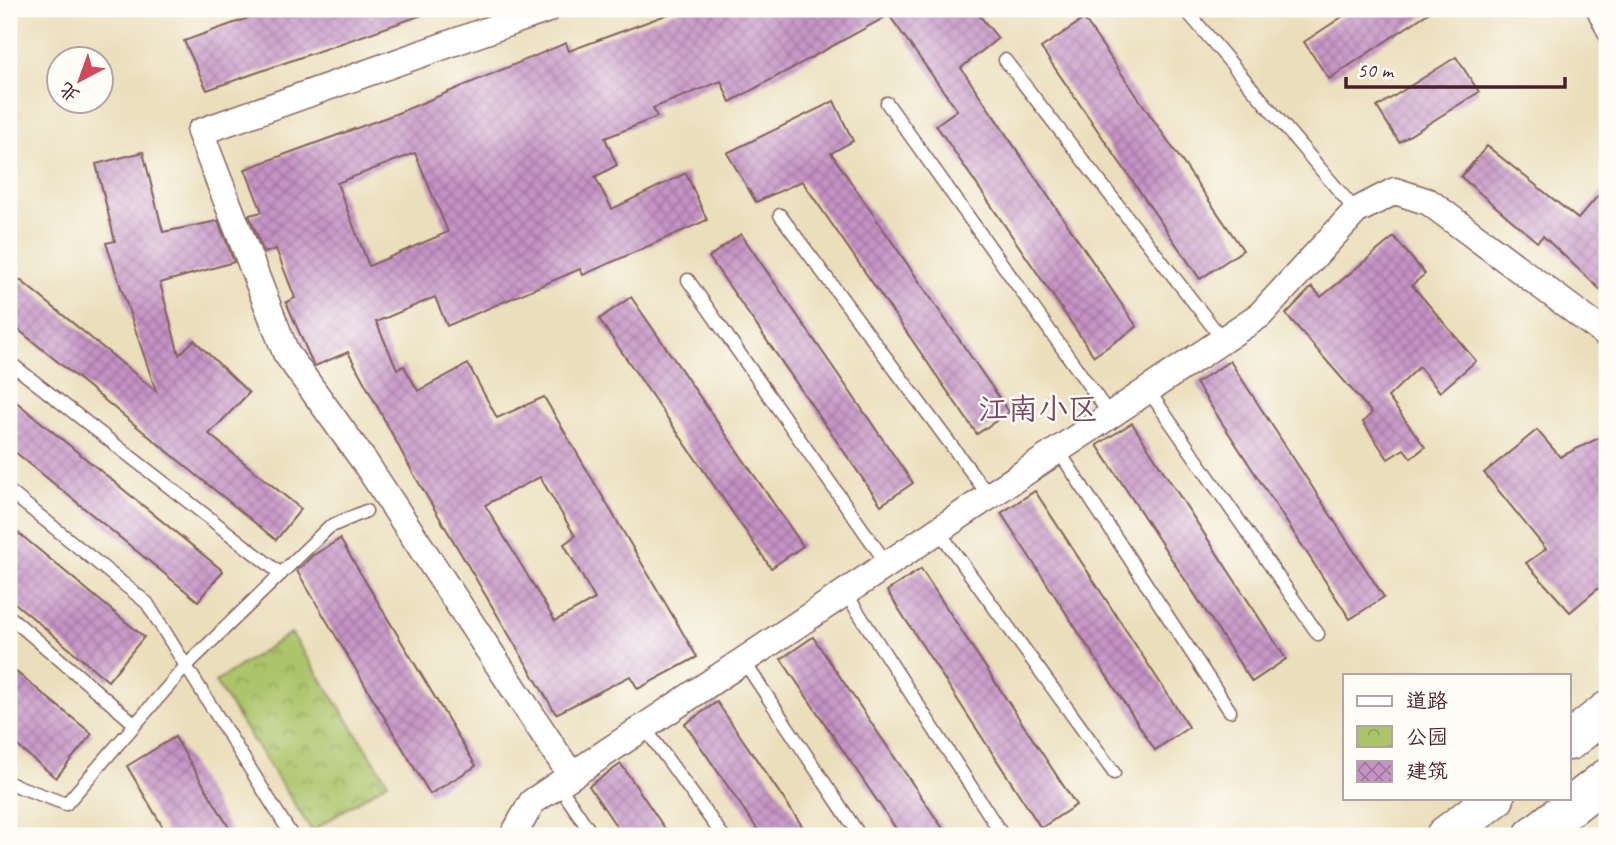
<svg xmlns="http://www.w3.org/2000/svg" width="1616" height="845" viewBox="0 0 1616 845" font-family="Caveat,'LXGW WenKai TC',sans-serif">
<style>
.park{fill:url(#park-crowns);stroke:#7b724a;stroke-width:2}
.building{fill:url(#building-cross-hatch);fill-rule:evenodd}
.lines{fill:none;stroke-linecap:round;stroke-linejoin:round}
.service-casing{stroke:#82625d;stroke-width:15}
.minor-casing{stroke:#82625d;stroke-width:29}
.trunk-casing{stroke:#82625d;stroke-width:41}
.service{stroke:#fff;stroke-width:12}
.minor{stroke:#fff;stroke-width:26}
.trunk{stroke:#fff;stroke-width:38}
.labels{text-anchor:middle;stroke-width:5;stroke-linejoin:round;paint-order:stroke}
.neighbourhood-label{font-size:30px;fill:#754861;stroke:#fdfcf7}
</style>
<defs>
<pattern id="park-crowns" width="20" height="18" patternUnits="userSpaceOnUse" patternTransform="scale(1.75)"><rect width="20" height="18" fill="#acc56a"/><path d="M2 6a3 3 0 1 1 6 0M12 15a3 3 0 1 1 6 0" fill="none" stroke="#8e9f57"/></pattern>
<pattern id="building-cross-hatch" width="8" height="8" patternUnits="userSpaceOnUse" patternTransform="scale(1.75)"><rect width="8" height="8" fill="#c593c5"/><path d="M0 0l8 8M0 8l8-8" fill="none" stroke="#a277a0"/></pattern>
</defs>
<rect width="100%" height="100%" fill="#fdfcf7"/>
<filter id="ink" filterUnits="userSpaceOnUse"><feTurbulence type="fractalNoise" baseFrequency=".0143" numOctaves="2"/><feDisplacementMap in="SourceGraphic" scale="14" xChannelSelector="R" yChannelSelector="G"/><feConvolveMatrix kernelMatrix="1 2 1 2 8 2 1 2 1" color-interpolation-filters="sRGB"/></filter>
<filter id="wash" filterUnits="userSpaceOnUse"><feTurbulence type="fractalNoise" baseFrequency=".00686" numOctaves="4" result="noise"/><feDisplacementMap in="SourceGraphic" scale="28" xChannelSelector="R" yChannelSelector="G"/><feGaussianBlur stdDeviation="1.57" result="paint"/><feColorMatrix in="noise" values="0 0 0 0 0 0 0 0 0 0 0 0 0 0 0 0 0 1.4 0 .05"/><feComposite in="paint" operator="in"/></filter>
<g filter="url(#wash)">
<rect width="100%" height="100%" fill="#ebdebb"/>
<polygon class="park" points="291,633 388,782 312,831 215,682"/>
<g id="blocks">
<g class="building">
<polygon points="247,9 430,9 431,12 207,90 184,41 248,18"/>
<path d="M682 9H974L998 38 961 68 1137 327 1094 356 936 125 957 110 889 15 730 102 721 81 653 108 657 117 605 138 617 165 595 177 612 209 686 173 707 220 583 275 580 269 447 326 435 297 376 322 397 369 404 366 418 391 468 364 497 418 544 397 697 657 638 689 630 676 556 714 413 473 348 352 315 366 312 362 286 302 295 298 276 249 264 253 249 215 262 212 245 169 398 113 566 43 569 51ZM415 153 448 232 369 266 337 183ZM540 477 575 536 564 544 595 599 555 621 485 505Z"/>
<polygon points="1354,9 1434,9 1329,79 1304,42"/>
<polygon points="1084,19 1243,250 1200,279 1041,48"/>
<polygon points="1456,57 1479,92 1399,142 1377,107"/>
<polygon points="834,101 853,141 831,153 1009,412 977,434 802,181 756,202 727,153"/>
<polygon points="1487,146 1578,219 1607,185 1607,296 1543,236 1537,242 1461,177"/>
<polygon points="143,152 163,232 218,221 234,262 160,283 179,355 194,340 249,393 209,434 301,509 276,540 9,322 9,294 20,280 156,391 106,243 115,241 96,164"/>
<polygon points="741,234 913,483 881,505 709,257"/>
<polygon points="1394,237 1425,274 1412,285 1476,361 1440,392 1419,367 1388,397 1425,447 1411,458 1404,449 1388,459 1363,422 1372,413 1286,314 1312,287 1321,297"/>
<polygon points="631,297 803,546 771,568 599,319"/>
<polygon points="1230,361 1384,597 1350,619 1196,383"/>
<polygon points="9,396 223,571 198,601 9,447"/>
<polygon points="1132,423 1286,659 1252,682 1097,445"/>
<polygon points="1537,430 1560,457 1607,434 1607,581 1570,612 1526,563 1546,549 1484,473"/>
<polygon points="1035,491 1189,727 1155,750 1001,513"/>
<polygon points="9,525 144,637 108,681 9,598"/>
<polygon points="340,539 476,766 430,794 297,571 312,556"/>
<polygon points="921,569 1076,805 1041,828 887,591"/>
<polygon points="813,637 948,836 901,836 781,659"/>
<polygon points="9,666 92,734 56,778 9,739"/>
<polygon points="717,702 809,836 762,836 685,724"/>
<polygon points="175,737 234,836 168,836 127,766"/>
<polygon points="621,764 670,836 623,836 589,786"/>
</g>
</g>
</g>
<g filter="url(#ink)">
<use href="#blocks" fill-opacity="0" stroke="#82625d" stroke-width="2"/>
<g class="lines">
<g class="service-casing">
<g id="service">
<polyline points="1185,9 1356,211"/>
<polyline points="1592,9 1607,39"/>
<polyline points="1005,60 1223,340"/>
<polyline points="887,103 1110,415"/>
<polyline points="780,215 989,496"/>
<polyline points="688,280 887,564"/>
<polyline points="9,362 281,574"/>
<polyline points="1148,390 1318,634"/>
<polyline points="1058,450 1230,711"/>
<polyline points="9,491 147,603 186,666 329,527 366,511"/>
<polyline points="938,530 1114,773"/>
<polyline points="845,592 1003,836"/>
<polyline points="9,616 135,724"/>
<polyline points="743,660 860,836"/>
<polyline points="644,727 723,836"/>
<polyline points="9,783 66,804 186,666 292,836"/>
<polyline points="558,784 593,836"/>
</g>
</g>
<g class="minor-casing">
<g id="minor">
<polyline points="548,9 200,132 286,353 364,461 571,775"/>
<polyline points="513,836 532,802 1260,315 1356,211 1395,191 1429,202 1607,335"/>
</g>
</g>
<g class="trunk-casing">
<g id="trunk">
<polyline points="1569,741 1607,711"/>
<polyline points="1445,836 1495,798"/>
<polyline points="1533,836 1607,778"/>
</g>
</g>
<use href="#service" class="service"/>
<use href="#minor" class="minor"/>
<use href="#trunk" class="trunk"/>
</g>
</g>
<g class="labels">
<g class="neighbourhood-label">
<text x="1038" y="419">江南小区</text>
</g>
</g>
<rect width="1616" height="845" fill="none" stroke="#fdfcf7" stroke-width="35"/>
<rect x="1343" y="674" width="228" height="126" fill="#fdfcf7" stroke="#b5a4a5" stroke-width="2"/>
<rect x="1357" y="696" width="35" height="10" fill="#ffffff" stroke="#b5a4a5" stroke-width="2"/>
<text x="1406" y="708" font-size="21" fill="#4a1f2b">道路</text>
<rect x="1357" y="726" width="35" height="21" fill="url(#park-crowns)" stroke="#b5a4a5" stroke-width="2"/>
<text x="1406" y="744" font-size="21" fill="#4a1f2b">公园</text>
<rect x="1357" y="761" width="35" height="21" fill="url(#building-cross-hatch)" stroke="#b5a4a5" stroke-width="2"/>
<text x="1406" y="778" font-size="21" fill="#4a1f2b">建筑</text>
<g transform="translate(80 80) rotate(221)"><circle r="33" fill="#fdfcf7" stroke="#b5a4a5" stroke-width="2"/>
<path d="M0-5L12 26L0 18L-12 26Z" fill="#d1495b"/>
<text y="-10" font-size="19" font-weight="bold" text-anchor="middle" fill="#4a1f2b">北</text>
</g>
<path d="M1346 77v10h219v-10" fill="none" stroke="#4a1f2b" stroke-width="3.5"/>
<text x="1357" y="77" font-size="21" fill="#4a1f2b" stroke="#fdfcf7" stroke-width="5" paint-order="stroke">50 m</text>
</svg>
